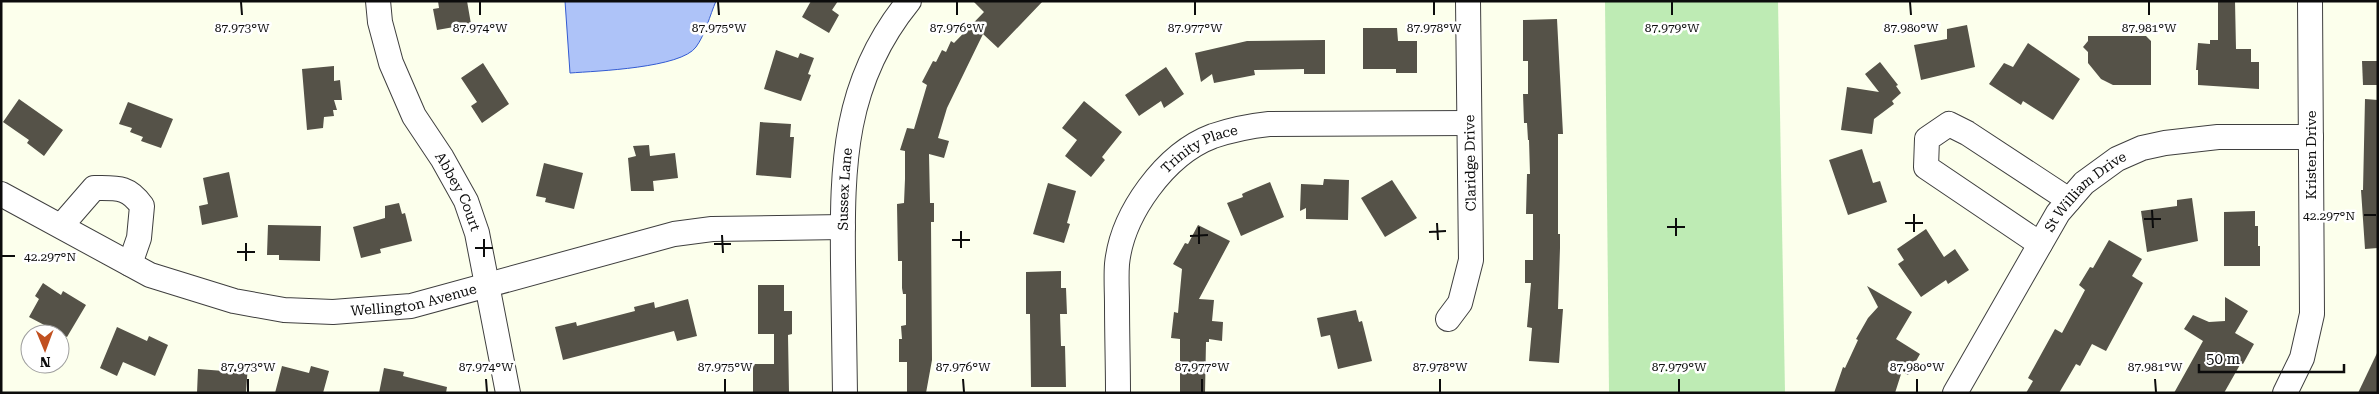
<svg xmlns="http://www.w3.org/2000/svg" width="2379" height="394" viewBox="0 0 2379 394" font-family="'Roboto Serif',serif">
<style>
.green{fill:#beebb4}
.water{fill:#aec3f8;stroke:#335bd2}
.building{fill:#555248}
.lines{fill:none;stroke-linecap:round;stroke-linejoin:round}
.minor-casing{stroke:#3f3f3f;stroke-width:26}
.minor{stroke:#fff;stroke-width:24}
.ticks{fill:none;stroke:#0c0c0c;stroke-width:2}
.labels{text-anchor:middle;stroke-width:5;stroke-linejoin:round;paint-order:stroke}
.street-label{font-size:14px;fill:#0c0c0c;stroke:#fff}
.ticks-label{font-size:12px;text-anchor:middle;fill:#0c0c0c;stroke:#fff;stroke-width:5;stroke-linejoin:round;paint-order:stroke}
</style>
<rect width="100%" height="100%" fill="#fcffec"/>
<polygon class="green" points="1605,1 1778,1 1785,393 1609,393"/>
<path class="water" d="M565 1H716C710 15 705 35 696 47 681 68 597 71 570 73Z"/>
<g class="building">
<polygon points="438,1 467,1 471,24 437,30 433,9 439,8"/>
<polygon points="811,1 838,1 832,10 839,15 829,33 802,17"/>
<polygon points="973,1 1043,1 998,48 983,34 947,108 938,138 949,141 944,158 929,154 930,203 934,203 934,222 931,222 932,360 926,393 907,393 907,362 899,362 899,339 902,339 901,326 906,325 906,294 903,294 902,288 902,261 898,261 897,204 904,203 905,179 905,151 900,150 907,128 914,129 927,85 922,82 933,61 936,62 942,50 946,52 951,41 954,43 984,12"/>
<polygon points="2218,1 2235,1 2236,49 2251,49 2251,62 2259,62 2259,89 2198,85 2198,70 2196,70 2198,43 2210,44 2210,40 2218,40"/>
<polygon points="1557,19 1563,134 1558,134 1558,234 1560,234 1560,248 1558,309 1563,309 1559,363 1529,361 1532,328 1527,327 1531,283 1525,283 1525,260 1533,260 1533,214 1526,214 1527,174 1530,174 1529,140 1528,140 1527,123 1524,123 1523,94 1528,94 1528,61 1523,61 1523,20"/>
<polygon points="1967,25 1975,67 1921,80 1914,45 1947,39 1947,29"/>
<polygon points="1363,28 1397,28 1398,41 1417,41 1417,73 1396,73 1396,69 1363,69"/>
<polygon points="2088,36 2146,36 2151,41 2151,85 2113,85 2101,79 2088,63 2088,52 2083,47 2088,41"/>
<polygon points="1325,40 1325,74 1304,74 1304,69 1254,70 1255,75 1214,83 1212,74 1201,82 1195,53 1247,41"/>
<polygon points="2028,43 2080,79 2053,120 2023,101 2021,105 1989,84 2004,63 2013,67"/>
<polygon points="776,50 798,58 800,53 814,58 808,74 811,75 801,101 764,89"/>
<polygon points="2362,61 2378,61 2378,85 2363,85"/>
<polygon points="1880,62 1898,85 1896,86 1901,93 1892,101 1894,104 1874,119 1872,134 1841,130 1847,87 1879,92 1865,74"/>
<polygon points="483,63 509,104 482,123 471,106 477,102 461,78"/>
<polygon points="334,66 334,81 340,80 342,100 334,100 337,110 333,110 334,116 324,117 323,128 307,130 302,69"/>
<polygon points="1166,67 1184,94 1164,108 1161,101 1139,116 1125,95"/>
<polygon points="19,99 63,130 44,156 27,143 29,140 3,122"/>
<polygon points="2365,99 2378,100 2378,248 2365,249 2361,190 2363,190"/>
<polygon points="1084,101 1122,132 1102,157 1105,160 1091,177 1065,156 1077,140 1062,128"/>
<polygon points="128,102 173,119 161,148 141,141 143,137 130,132 132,128 119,124"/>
<polygon points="760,122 791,124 790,137 794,137 791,178 756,175"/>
<polygon points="649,145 650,156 675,153 678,178 653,181 654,191 631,191 628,158 636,156 633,146"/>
<polygon points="1862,149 1873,183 1880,181 1887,202 1848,215 1829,160"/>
<polygon points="544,163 583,173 574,209 545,202 546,198 536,196"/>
<polygon points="229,172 238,217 202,225 199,206 208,204 203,178"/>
<polygon points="1324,179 1349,180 1348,220 1306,219 1306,208 1300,211 1301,184 1323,185"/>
<polygon points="1392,180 1417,218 1385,237 1361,198"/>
<polygon points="1270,182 1284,217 1241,236 1227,203 1243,197 1242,194 1246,192"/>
<polygon points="1048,183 1076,191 1067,223 1070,224 1064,243 1033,234"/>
<polygon points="2192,198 2198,241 2147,252 2141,211 2177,206 2177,200"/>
<polygon points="399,203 402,214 405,213 412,241 380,249 381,253 361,258 353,227 385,218 385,206"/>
<polygon points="2255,211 2255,226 2258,226 2258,246 2260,246 2260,266 2224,266 2224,212"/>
<polygon points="268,225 321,226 320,261 279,260 279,255 267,255"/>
<polygon points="1198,225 1230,241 1199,299 1214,300 1212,321 1223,322 1222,341 1209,339 1209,342 1206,342 1205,393 1180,393 1180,339 1171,338 1174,312 1178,313 1182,269 1173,264 1185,243 1188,244"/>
<polygon points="1926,229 1944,257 1955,249 1969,270 1948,284 1946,280 1921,297 1898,264 1904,260 1897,249"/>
<polygon points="2109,240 2142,259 2132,276 2143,283 2106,351 2092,344 2080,366 2076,364 2059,393 2026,393 2033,381 2028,378 2055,329 2062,333 2085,290 2079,285 2090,267 2093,268"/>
<polygon points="1061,271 1061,288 1066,288 1067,314 1060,314 1061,346 1065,346 1066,387 1031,387 1030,314 1026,314 1026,272"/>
<polygon points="43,283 61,295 63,291 86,305 67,337 29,317 39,299 35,296"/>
<polygon points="758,285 784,285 784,311 792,311 792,334 788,335 789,393 753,393 753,364 774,364 774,334 758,334"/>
<polygon points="1867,286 1912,312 1896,339 1920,354 1908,375 1902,371 1895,393 1834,393 1843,367 1845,368 1858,340 1856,339 1868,318 1878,307"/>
<polygon points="2225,297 2248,311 2235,333 2254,344 2243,364 2241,363 2224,393 2174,393 2203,341 2184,329 2193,315 2209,322 2225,321"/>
<polygon points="688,299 697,336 677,341 674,331 563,360 555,327 576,322 577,326 635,311 634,307 654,302 655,308"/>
<polygon points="1356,310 1359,322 1362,321 1372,361 1338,369 1330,335 1321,337 1317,318"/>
<polygon points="117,327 147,341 149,336 168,345 155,376 123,362 117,376 100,368"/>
<polygon points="2378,351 2378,393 2358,393"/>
<polygon points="224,363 248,364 246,393 197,393 198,369 224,371"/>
<polygon points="282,366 309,373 311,366 329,371 323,393 275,393"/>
<polygon points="384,368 404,372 403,376 447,387 446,393 379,393"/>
</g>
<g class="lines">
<g class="minor-casing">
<g id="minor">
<path id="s1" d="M378 1 380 22 391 63 414 116 442 158 466 201 477 233 508 393"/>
<path id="s2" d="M1 194 150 275 234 301 284 310 333 312 411 306 674 234 712 229 843 227"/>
<path d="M61 226 94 188C117 188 128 186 142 206L139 238 130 264"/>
<polyline points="2040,244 1926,167 1927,139 1949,124 1967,133 2069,200"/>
<polyline points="1448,319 1460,303 1471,260 1468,1"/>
<path id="s3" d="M845 393C844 350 844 307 843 263 842 165 843 82 909 1"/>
<path id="s4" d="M1118 393C1118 364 1117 335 1117 305 1117 292 1116 277 1117 264 1122 214 1165 154 1213 136 1231 130 1250 126 1269 124L1469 123"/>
<path id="s5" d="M1955 393 2058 213 2084 183 2117 159 2142 148 2165 143 2218 137H2311"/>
<polyline points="2285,393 2302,358 2312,314 2310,1"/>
</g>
</g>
<use href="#minor" class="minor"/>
</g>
<path class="ticks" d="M241 2 242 15M480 2V15M718 2 719 15M957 2V15M1195 2V15M1434 2V15M1672 2V15M1910 2 1911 15M2149 2V15M2152 210 2153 228M1914 214V232M2364 215H2376M1676 218V236M2144 219H2161M1437 223 1438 240M1905 223H1923M1199 227V244M1667 227H1685M961 231V248M1429 232 1446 231M722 235 723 253M1190 236 1208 235M484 239V257M952 240H970M246 243V261M714 244H731M475 248H493M237 252H255M2 256H15M248 379V392M486 379 487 392M725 379V392M963 379 964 392M1202 379V392M1440 379V392M1679 379V392M1917 379V392M2155 379 2156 392"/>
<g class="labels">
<g class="street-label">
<text dy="5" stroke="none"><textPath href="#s4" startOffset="278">Trinity Place</textPath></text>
<text transform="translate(2311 155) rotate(-90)" y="5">Kristen Drive</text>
<text transform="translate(1470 163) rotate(-91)" y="5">Claridge Drive</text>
<text dy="5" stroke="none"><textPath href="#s3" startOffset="204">Sussex Lane</textPath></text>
<text dy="5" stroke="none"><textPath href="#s1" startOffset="209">Abbey Court</textPath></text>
<text dy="5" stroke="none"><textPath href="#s5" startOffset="242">St William Drive</textPath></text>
<text dy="5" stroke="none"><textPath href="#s2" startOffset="439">Wellington Avenue</textPath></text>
</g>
</g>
<g class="ticks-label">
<text x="242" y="32">87.973°W</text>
<text x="480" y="32">87.974°W</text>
<text x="719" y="32">87.975°W</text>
<text x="957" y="32">87.976°W</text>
<text x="1195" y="32">87.977°W</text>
<text x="1434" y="32">87.978°W</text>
<text x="1672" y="32">87.979°W</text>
<text x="1911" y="32">87.980°W</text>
<text x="2149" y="32">87.981°W</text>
<text x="2329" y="220">42.297°N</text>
<text x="50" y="261">42.297°N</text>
<text x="248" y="371">87.973°W</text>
<text x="486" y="371">87.974°W</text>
<text x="725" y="371">87.975°W</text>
<text x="963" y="371">87.976°W</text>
<text x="1202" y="371">87.977°W</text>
<text x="1440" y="371">87.978°W</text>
<text x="1679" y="371">87.979°W</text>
<text x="1917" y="371">87.980°W</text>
<text x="2155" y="371">87.981°W</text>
</g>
<rect width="2379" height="394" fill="none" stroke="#0c0c0c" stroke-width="5"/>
<g transform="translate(45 349) rotate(179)"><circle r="24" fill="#ffffff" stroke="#9e9e9e"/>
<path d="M0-4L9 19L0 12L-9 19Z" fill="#c15020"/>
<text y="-8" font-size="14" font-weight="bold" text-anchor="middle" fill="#0c0c0c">N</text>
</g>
<path d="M2199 364v8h145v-8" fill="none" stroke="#0c0c0c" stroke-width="2.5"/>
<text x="2206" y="364" font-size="15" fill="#0c0c0c" stroke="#ffffff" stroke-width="4" paint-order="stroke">50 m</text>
</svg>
